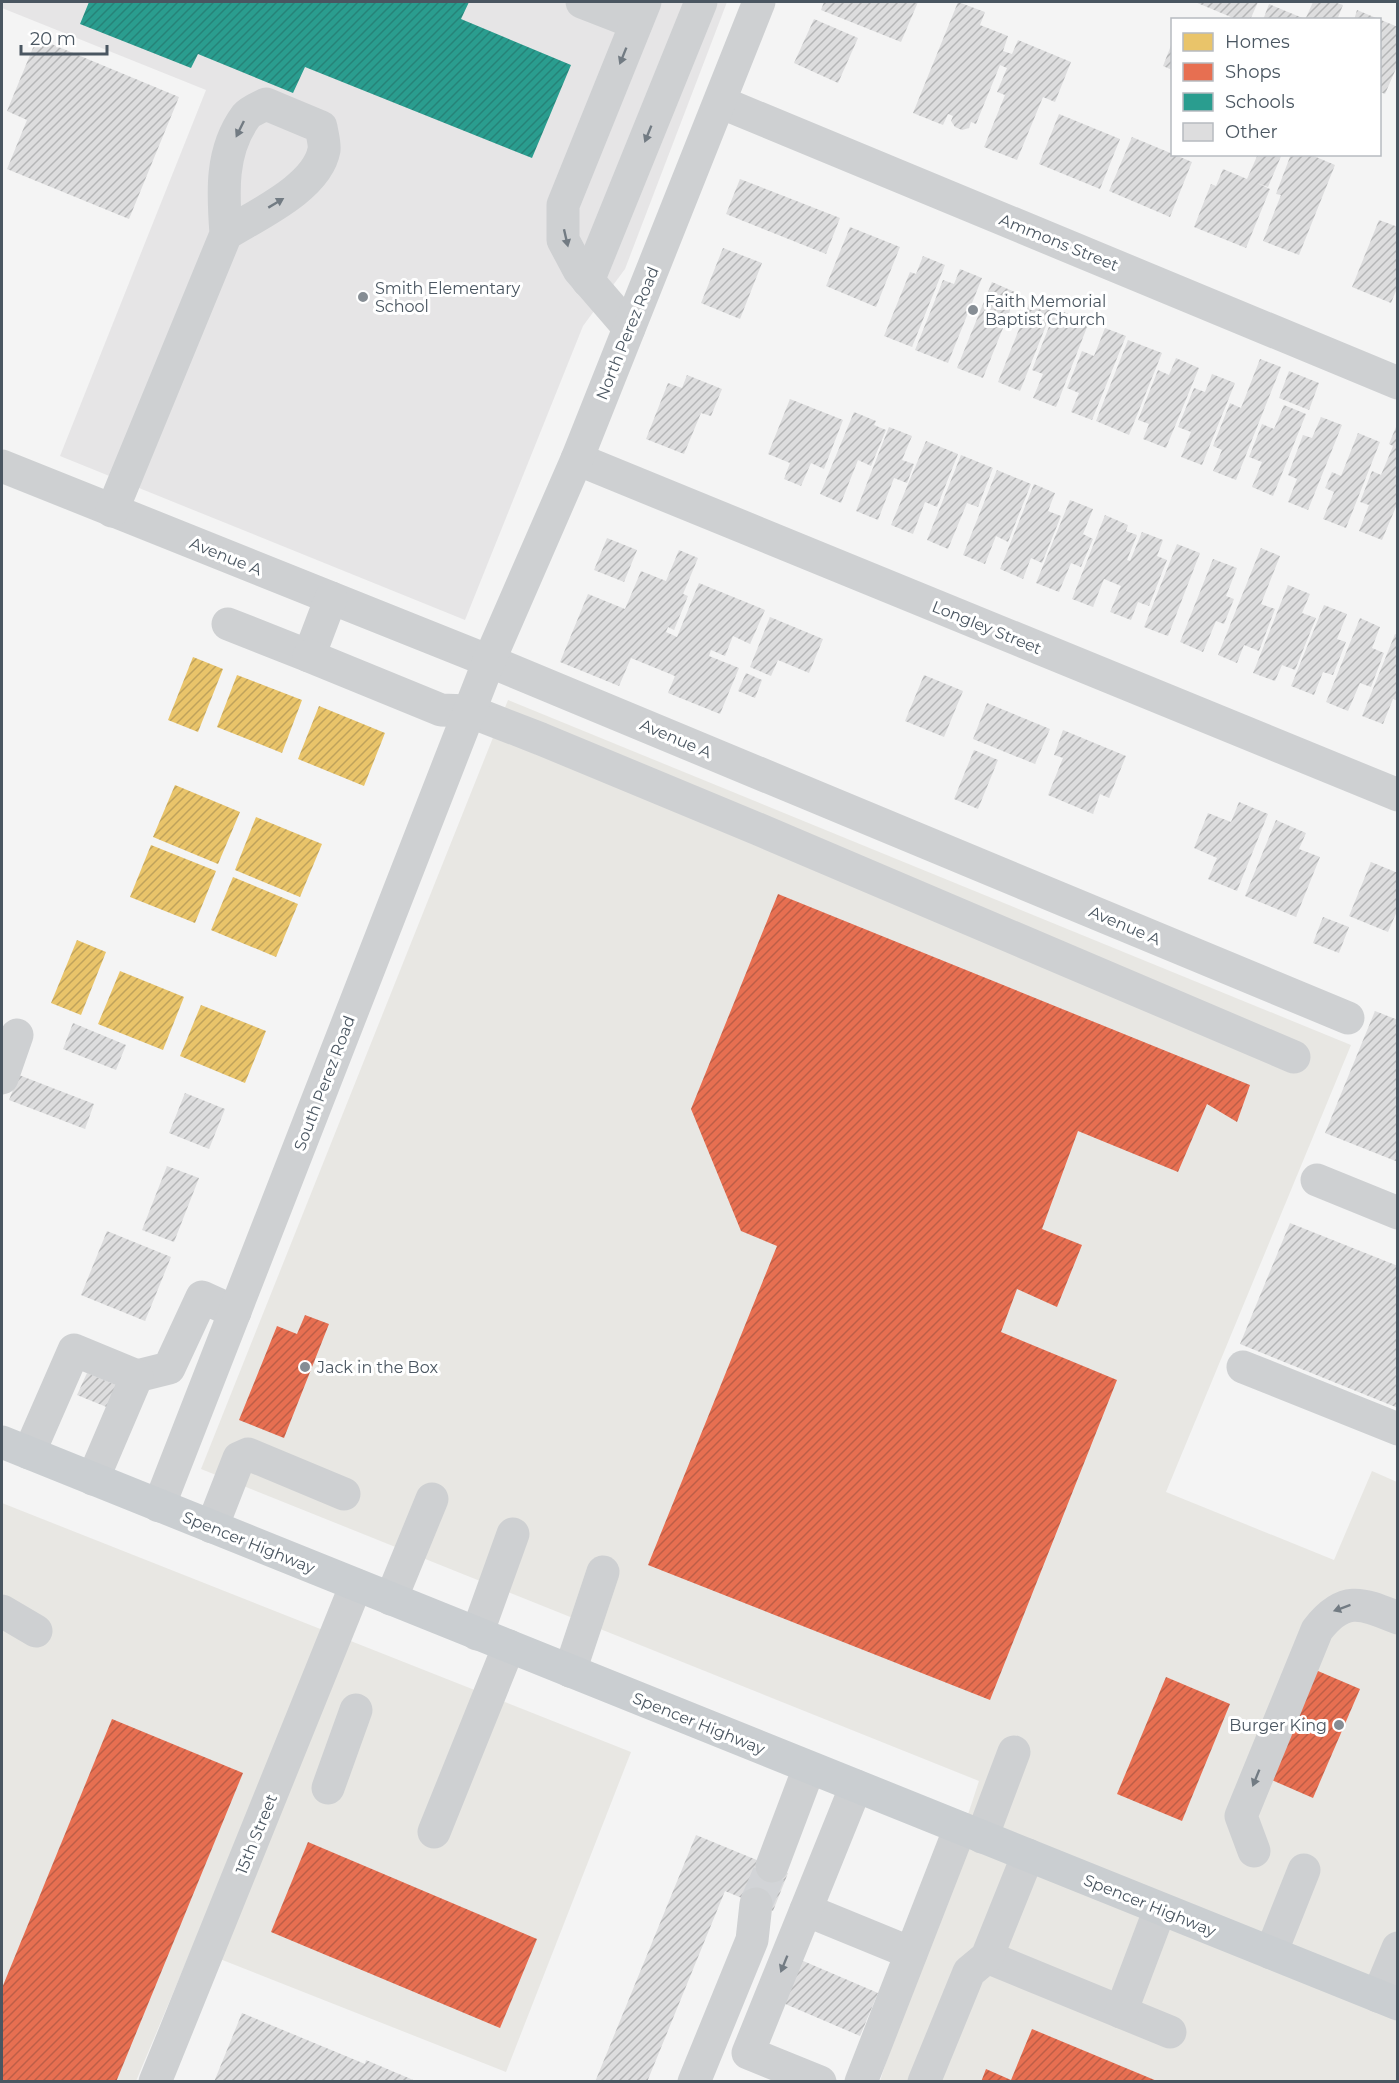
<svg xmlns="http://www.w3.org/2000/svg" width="1399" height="2083" viewBox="0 0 1399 2083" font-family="Montserrat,sans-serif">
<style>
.commercial{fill:#e8e7e3}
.education{fill:#e6e5e6}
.homes{fill:url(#homes-hatch)}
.shops{fill:url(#shops-hatch)}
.schools{fill:url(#schools-hatch)}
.building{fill:url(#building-hatch)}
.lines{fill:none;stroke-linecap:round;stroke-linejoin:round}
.minor-tunnel{stroke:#d2d4d7;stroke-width:33;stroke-dasharray:33 16;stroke-linecap:butt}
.minor{stroke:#ced0d2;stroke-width:33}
.major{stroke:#caced1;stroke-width:33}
.oneway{fill:#727b83}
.poi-dot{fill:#868d94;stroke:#fff;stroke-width:2}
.labels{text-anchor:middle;stroke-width:6;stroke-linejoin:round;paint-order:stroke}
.street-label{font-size:16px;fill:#4a5661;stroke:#fff}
.poi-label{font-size:16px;fill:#4a5661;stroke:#fff;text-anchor:start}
</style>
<defs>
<pattern id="homes-hatch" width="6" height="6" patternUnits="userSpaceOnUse" patternTransform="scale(1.5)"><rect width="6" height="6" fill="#e9c46a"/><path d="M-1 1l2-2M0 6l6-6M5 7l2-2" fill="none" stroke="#bfa25b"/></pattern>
<pattern id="shops-hatch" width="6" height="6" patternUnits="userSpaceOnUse" patternTransform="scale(1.5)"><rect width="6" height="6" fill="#e76f51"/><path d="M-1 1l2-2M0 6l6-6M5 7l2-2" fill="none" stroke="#bd5e47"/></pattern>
<pattern id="schools-hatch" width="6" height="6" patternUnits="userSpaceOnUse" patternTransform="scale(1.5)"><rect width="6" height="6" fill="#2a9d8f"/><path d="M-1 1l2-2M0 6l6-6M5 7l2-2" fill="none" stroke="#268378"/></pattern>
<pattern id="building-hatch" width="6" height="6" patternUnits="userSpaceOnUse" patternTransform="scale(1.5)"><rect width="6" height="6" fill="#ddddde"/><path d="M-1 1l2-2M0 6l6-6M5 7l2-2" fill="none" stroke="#b5b6b7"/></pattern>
</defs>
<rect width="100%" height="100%" fill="#f4f4f4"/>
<g class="commercial">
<polygon points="508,700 1351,1045 1166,1492 1334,1560 1372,1471 1397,1482 1397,2081 880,2081 979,1781 201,1469"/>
<polygon points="2,1503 631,1752 506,2072 192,1948 136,2081 2,2081"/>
</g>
<polygon class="education" points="2,2 727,2 625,269 583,326 465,620 60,456 206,90 2,8"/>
<g class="homes">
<polygon points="193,657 223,669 198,732 168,720"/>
<polygon points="237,675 302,700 282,753 217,727"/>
<polygon points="319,706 385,733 364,786 298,759"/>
<polygon points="175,785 240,812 218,864 153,837"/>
<polygon points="256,817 322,844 300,897 235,870"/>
<polygon points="151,845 216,871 195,923 130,897"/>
<polygon points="233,877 298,904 276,957 211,930"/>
<polygon points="77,940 106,952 81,1015 51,1003"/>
<polygon points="120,971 184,997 163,1050 98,1024"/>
<polygon points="201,1005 266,1031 245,1083 180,1056"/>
</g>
<g class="shops">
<polygon points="778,894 1250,1085 1237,1122 1207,1104 1178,1172 1078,1131 1042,1229 1082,1245 1057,1307 1017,1289 1001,1332 1117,1380 990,1700 648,1565 777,1246 741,1231 691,1109"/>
<polygon points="305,1315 329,1324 284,1438 239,1420 277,1326 297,1334"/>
<polygon points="1311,1668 1360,1689 1313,1798 1265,1777"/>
<polygon points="1166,1677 1230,1704 1182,1821 1117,1794"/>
<polygon points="112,1719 243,1773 116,2082 2,2082 2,1988"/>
<polygon points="308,1842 537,1939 500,2028 271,1932"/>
<polygon points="1032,2029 1157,2081 1157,2082 981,2082 986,2069 1011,2080"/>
</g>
<polygon class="schools" points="89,2 469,2 461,19 571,65 532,158 305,67 293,93 198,54 191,68 80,24"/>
<g class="building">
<polygon points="824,2 918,2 901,42 821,10"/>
<polygon points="958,2 985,12 980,25 1008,36 1003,51 1012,54 1018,40 1071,62 1055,102 1043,97 1017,160 984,147 1005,95 997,92 1007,68 1000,65 976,124 971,122 969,128 962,130 955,127 951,121 953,116 948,114 943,125 913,113"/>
<polygon points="1195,2 1258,2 1250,20 1238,20"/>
<polygon points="1313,2 1334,2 1343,5 1337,20 1305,20"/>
<polygon points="1269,4 1305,19 1305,20 1263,20"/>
<polygon points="1357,10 1398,27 1398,64 1385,94 1380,92 1380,20 1354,20"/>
<polygon points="814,19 858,38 838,83 794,63"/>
<polygon points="37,38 179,97 129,219 7,169 27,120 7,111"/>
<polygon points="1172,43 1172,70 1163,66"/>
<polygon points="1059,114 1120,139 1100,189 1039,164"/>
<polygon points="1132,137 1192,162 1170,217 1109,191"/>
<polygon points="1258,154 1282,154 1268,187 1257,183 1270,189 1246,248 1194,227 1211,184 1216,186 1223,169 1247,179"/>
<polygon points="1291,154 1309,154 1335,165 1299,255 1263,241 1281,195 1276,194"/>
<polygon points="740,179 840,218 826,254 726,214"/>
<polygon points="1379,220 1398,227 1398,286 1391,303 1352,287"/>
<polygon points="850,227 900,247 876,307 826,286"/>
<polygon points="723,248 762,263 740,319 701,303"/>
<polygon points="923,256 945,265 912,347 884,336 910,272 916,274"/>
<polygon points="960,269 982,278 948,363 915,350 943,280 954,284"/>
<polygon points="992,282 1017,293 983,378 957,368"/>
<polygon points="1031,299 1053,308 1020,391 998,382"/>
<polygon points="1056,309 1089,322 1056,407 1033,398 1043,374 1032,370"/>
<polygon points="1105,328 1126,336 1092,420 1071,412 1079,393 1067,388 1082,351 1094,356"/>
<polygon points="1128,340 1162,353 1129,435 1096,421"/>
<polygon points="1176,358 1199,368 1166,448 1143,439 1149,424 1138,420 1158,370 1169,375"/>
<polygon points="1260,359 1281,367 1236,480 1213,471 1222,450 1213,446 1230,403 1241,408"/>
<polygon points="1289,371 1319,383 1309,410 1279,398"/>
<polygon points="1212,374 1235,383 1202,465 1181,457 1191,432 1178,427 1194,388 1205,392"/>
<polygon points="687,375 722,389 711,416 701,413 684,454 646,439 668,383 682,388"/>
<polygon points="790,399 843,420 824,469 811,463 801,486 784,479 790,463 768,454"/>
<polygon points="1284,405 1306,414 1273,496 1252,487 1262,462 1249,457 1262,424 1274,429"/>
<polygon points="854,412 876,421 874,425 886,430 871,466 858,460 841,503 820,494"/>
<polygon points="1321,417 1342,425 1308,510 1288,502 1297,479 1288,475 1303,435 1312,438"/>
<polygon points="1398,422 1398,502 1382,540 1359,531 1369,505 1360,502 1372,471 1381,475 1393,446 1389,444"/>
<polygon points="889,427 912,436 902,460 914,464 907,483 894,478 878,520 856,511"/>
<polygon points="1358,433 1380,442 1346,528 1323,519 1334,492 1325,488 1332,472 1341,476"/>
<polygon points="926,441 958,454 937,507 925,502 913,534 891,525"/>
<polygon points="961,455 993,468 978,507 967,503 948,549 927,540"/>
<polygon points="997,470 1031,484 1008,542 996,536 985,564 963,555"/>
<polygon points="1034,484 1055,493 1048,511 1061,516 1042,563 1031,558 1023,579 1000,569"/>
<polygon points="1070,500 1093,509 1083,534 1093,539 1081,567 1071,563 1059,592 1036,583"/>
<polygon points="1105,515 1128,525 1126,531 1137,535 1127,560 1130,561 1142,532 1163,540 1157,556 1167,560 1149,606 1138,602 1131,620 1110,612 1121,586 1104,579 1093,607 1072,599"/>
<polygon points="607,538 637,550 624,582 594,570"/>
<polygon points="1177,544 1200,553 1168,636 1144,627"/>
<polygon points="1261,548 1280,556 1261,604 1275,609 1259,651 1244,645 1237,663 1218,655"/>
<polygon points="679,550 698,558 683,594 688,596 674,630 668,627 666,632 677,637 699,583 765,610 750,644 733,636 725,656 711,650 709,656 739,668 720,714 668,693 675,676 631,658 619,686 560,662 588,594 625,609 641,571 666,581"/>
<polygon points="1213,559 1237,568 1226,596 1234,599 1224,624 1216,621 1203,652 1180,642"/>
<polygon points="1288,585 1310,594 1302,613 1316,618 1295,670 1282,665 1275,681 1253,673"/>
<polygon points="1324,605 1347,614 1337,639 1346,642 1333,675 1323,672 1314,695 1291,686"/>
<polygon points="770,617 823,639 809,673 778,660 771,676 750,667"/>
<polygon points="1360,618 1380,627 1372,648 1384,653 1371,687 1360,683 1348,711 1326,702"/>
<polygon points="1395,634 1398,635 1398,701 1393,699 1383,724 1362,716"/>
<polygon points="746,673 762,680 755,698 738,691"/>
<polygon points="924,675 963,691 944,737 905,721"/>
<polygon points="987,703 1050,729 1035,764 973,739"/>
<polygon points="1063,730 1126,756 1109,798 1100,794 1093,814 1048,795 1063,758 1054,755"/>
<polygon points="974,750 998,760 978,809 954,799"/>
<polygon points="1239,802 1268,814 1237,891 1208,879 1217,858 1194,848 1208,813 1231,822"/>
<polygon points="1276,820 1306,833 1299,849 1320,857 1296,917 1245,896"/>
<polygon points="1371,862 1398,873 1398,909 1388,932 1349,916"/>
<polygon points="1323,917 1349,927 1339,953 1313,943"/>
<polygon points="1375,1011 1398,1020 1398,1162 1325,1133"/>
<polygon points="73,1023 126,1045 116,1070 63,1049"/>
<polygon points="19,1075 94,1104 85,1129 9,1100"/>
<polygon points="185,1093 225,1109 209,1149 169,1133"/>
<polygon points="167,1166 199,1178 174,1242 142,1230"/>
<polygon points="1290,1223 1398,1266 1398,1408 1240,1344"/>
<polygon points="107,1231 171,1257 145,1321 81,1295"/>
<polygon points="87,1373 118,1386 109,1408 77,1395"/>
<polygon points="696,1835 788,1873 773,1911 725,1891 647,2082 595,2082"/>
<polygon points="801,1960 878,1993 860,2036 783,2003"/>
<polygon points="242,2013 365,2064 366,2060 418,2082 214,2082"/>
</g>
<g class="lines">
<polyline class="minor-tunnel" points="756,1904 772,1866"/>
<g class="minor">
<polyline points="582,2 636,23"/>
<polyline points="720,102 1398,383"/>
<polyline points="588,281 701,2"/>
<polyline points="629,328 579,270 563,240 563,205 645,2"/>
<polyline points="577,459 1398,795"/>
<polyline points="2,466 489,661 1348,1018"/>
<path d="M112 511 226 234C223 194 220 151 246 116 250 111 260 107 266 104L321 127C322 134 325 144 324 150 317 188 256 215 226 234"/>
<polyline points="228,624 309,656 331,598"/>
<polyline points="309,656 441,710 469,711 541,739 758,829 1294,1057"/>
<polyline points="2,1078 17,1035"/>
<polyline points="1317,1180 1398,1213"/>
<polyline points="1243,1367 1398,1429"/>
<polyline points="137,1376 169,1368 202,1297 235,1312"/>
<polyline points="29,1453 74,1350 137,1376 93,1479"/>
<polyline points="159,1506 489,661 577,459 759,2"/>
<polyline points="212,1527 239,1458 248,1454 344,1494"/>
<polyline points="391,1599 432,1499"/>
<polyline points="2,1611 36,1631"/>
<polyline points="477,1634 513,1534"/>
<polyline points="570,1671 603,1572"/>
<polyline points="328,1788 356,1710"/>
<polyline points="434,1832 509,1646"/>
<polyline points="982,1837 1014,1752"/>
<path d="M1254 1851 1241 1816 1317 1630C1344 1595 1361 1603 1398 1618"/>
<polyline points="772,1866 809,1768"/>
<polyline points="806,1910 911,1953"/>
<polyline points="1271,1953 1304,1870"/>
<polyline points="987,1957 1170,2032"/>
<polyline points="1378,1996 1398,1948"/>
<polyline points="1121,2012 1160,1909"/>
<polyline points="155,2082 356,1585"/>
<polyline points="694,2082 752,1940 756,1904"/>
<polyline points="820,2082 748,2053 856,1786"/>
<polyline points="861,2082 960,1828"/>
<polyline points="924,2082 969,1972 987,1957 1028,1855"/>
</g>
<polyline class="major" points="2,1442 1398,2004"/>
</g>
<defs><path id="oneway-solid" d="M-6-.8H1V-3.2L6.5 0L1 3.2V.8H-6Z" transform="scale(1.5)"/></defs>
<g class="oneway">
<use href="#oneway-solid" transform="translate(623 56) rotate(112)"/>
<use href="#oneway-solid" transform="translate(240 129) rotate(116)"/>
<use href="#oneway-solid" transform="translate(648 134) rotate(112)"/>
<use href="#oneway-solid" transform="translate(276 203) rotate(-31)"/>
<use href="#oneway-solid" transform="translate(566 238) rotate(77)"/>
<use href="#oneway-solid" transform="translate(1342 1608) rotate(160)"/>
<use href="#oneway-solid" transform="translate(1256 1778) rotate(112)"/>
<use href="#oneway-solid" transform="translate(784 1964) rotate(112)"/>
</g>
<g class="poi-dot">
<circle cx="363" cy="297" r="6"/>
<circle cx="973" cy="310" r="6"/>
<circle cx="305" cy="1367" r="6"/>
<circle cx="1339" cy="1725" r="6"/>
</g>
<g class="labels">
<g class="street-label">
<text transform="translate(1059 242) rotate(22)" y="6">Ammons Street</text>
<text transform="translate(627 333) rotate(-68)" y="6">North Perez Road</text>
<text transform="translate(226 556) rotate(22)" y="6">Avenue A</text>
<text transform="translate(987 627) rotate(22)" y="6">Longley Street</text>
<text transform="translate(676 738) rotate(23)" y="6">Avenue A</text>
<text transform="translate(1125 925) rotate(23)" y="6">Avenue A</text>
<text transform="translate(324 1083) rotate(-69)" y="6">South Perez Road</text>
<text transform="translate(249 1542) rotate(22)" y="6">Spencer Highway</text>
<text transform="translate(699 1723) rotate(22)" y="6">Spencer Highway</text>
<text transform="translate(256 1834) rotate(-68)" y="6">15th Street</text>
<text transform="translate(1150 1905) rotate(22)" y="6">Spencer Highway</text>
</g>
<g class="poi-label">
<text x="375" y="294">Smith Elementary<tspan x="375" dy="18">School</tspan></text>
<text x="985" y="307">Faith Memorial<tspan x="985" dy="18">Baptist Church</tspan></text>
<text x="317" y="1373">Jack in the Box</text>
<text x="1327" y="1731" text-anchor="end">Burger King</text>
</g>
</g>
<rect width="1399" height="2083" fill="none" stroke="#4a5661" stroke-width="6"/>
<rect x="1171" y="18" width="210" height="138" fill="#ffffff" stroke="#b7bbc0" stroke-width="1.5"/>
<rect x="1183" y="33" width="30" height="18" fill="#e9c46a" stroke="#b7bbc0" stroke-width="1.5"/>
<text x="1225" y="48" font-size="18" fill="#4a5661">Homes</text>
<rect x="1183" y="63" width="30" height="18" fill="#e76f51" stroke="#b7bbc0" stroke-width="1.5"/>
<text x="1225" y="78" font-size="18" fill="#4a5661">Shops</text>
<rect x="1183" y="93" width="30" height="18" fill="#2a9d8f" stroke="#b7bbc0" stroke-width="1.5"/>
<text x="1225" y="108" font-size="18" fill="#4a5661">Schools</text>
<rect x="1183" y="123" width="30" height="18" fill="#ddddde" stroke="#b7bbc0" stroke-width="1.5"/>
<text x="1225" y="138" font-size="18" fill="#4a5661">Other</text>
<path d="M21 45v9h86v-9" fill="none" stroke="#4a5661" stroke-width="3"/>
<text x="30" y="45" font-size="18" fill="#4a5661" stroke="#ffffff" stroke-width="4.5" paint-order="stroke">20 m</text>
</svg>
